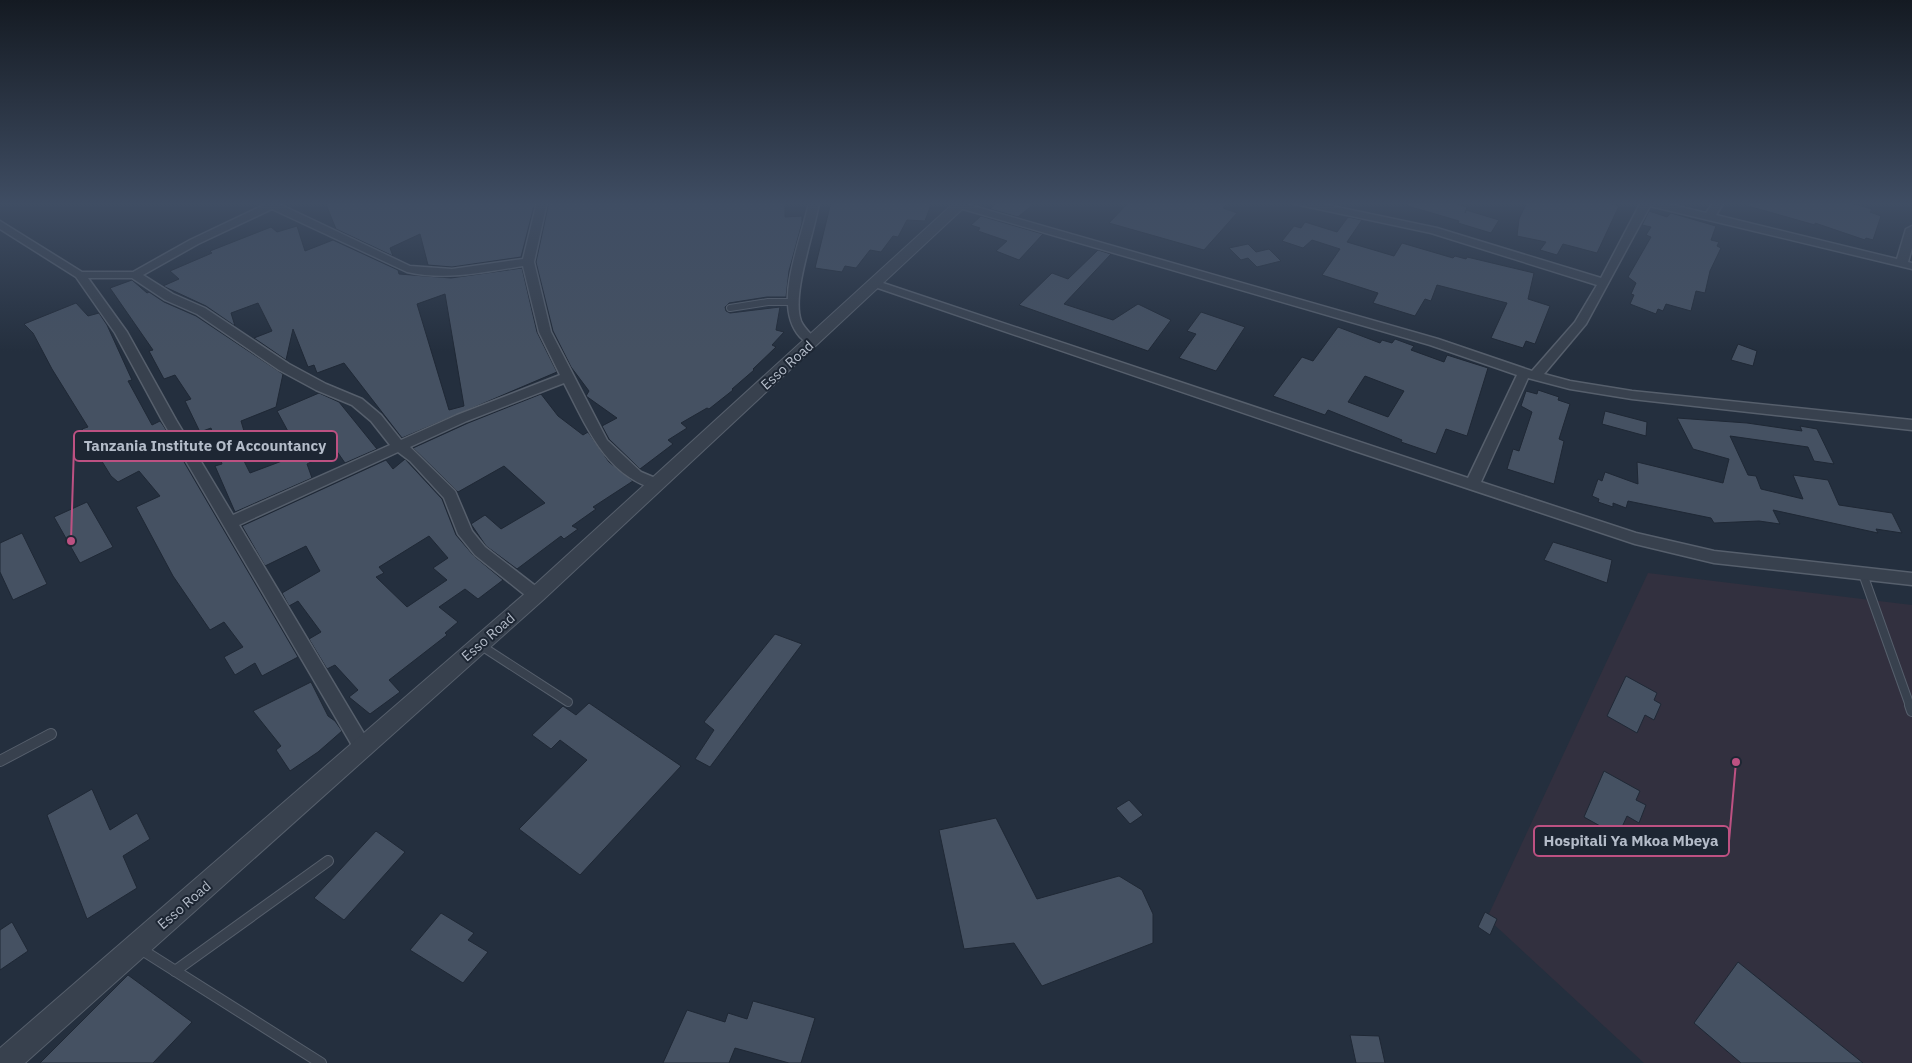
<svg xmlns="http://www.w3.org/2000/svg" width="1912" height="1063" viewBox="0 0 1912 1063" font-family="'IBM Plex Sans',sans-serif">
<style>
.medical{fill:#32303f}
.building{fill:#455162;stroke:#1f2835;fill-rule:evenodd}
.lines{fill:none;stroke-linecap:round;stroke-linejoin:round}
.service-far2-casing{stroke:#565f6c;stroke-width:8}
.service-far1-casing{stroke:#565f6c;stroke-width:10}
.service-casing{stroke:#565f6c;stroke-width:12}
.minor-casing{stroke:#565f6c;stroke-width:3}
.tertiary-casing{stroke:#565f6c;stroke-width:2}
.service-far2{stroke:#38414e;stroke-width:6}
.service-far1{stroke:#38414e;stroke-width:8}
.service{stroke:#38414e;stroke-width:10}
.minor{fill:#38414e;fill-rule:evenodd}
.tertiary{fill:#38414e;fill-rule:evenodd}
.labels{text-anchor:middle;stroke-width:4;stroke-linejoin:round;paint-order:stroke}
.street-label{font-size:14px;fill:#b4bcc9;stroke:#1d2633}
.leader{fill:none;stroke:#bd5182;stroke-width:2}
.callout-dot{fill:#bd5182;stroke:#1d2633;stroke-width:2}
.callout{fill:#1d2633;stroke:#bd5182;stroke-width:2}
.callout-label{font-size:15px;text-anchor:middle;font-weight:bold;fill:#b4bcc9}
</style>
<rect width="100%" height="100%" fill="#242f3e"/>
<polygon class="medical" points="1648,573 1912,605 1912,1063 1644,1063 1487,918"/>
<g class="building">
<polygon points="325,202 535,202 521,257 452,267 428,265 420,234 390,248 393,256 336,229"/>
<polygon points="549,202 785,202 785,217 802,216 802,223 789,271 786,297 767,297 729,303 725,307 726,311 730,313 780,307 776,330 784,332 772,345 776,347 753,369 754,370 732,389 733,390 709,409 707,408 681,423 687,428 668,440 673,444 640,469 609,439 602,426 617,418 586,396 589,391 571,367 553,331 536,262"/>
<polygon points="831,202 932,202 925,221 907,220 898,237 893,236 881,252 870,250 856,268 845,266 842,272 815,268"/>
<polygon points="998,202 1036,202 1018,217 990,209"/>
<polygon points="1129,202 1228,202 1223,208 1237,213 1204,250 1109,223"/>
<polygon points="1409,202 1449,202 1467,207 1465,213 1466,210 1499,220 1491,233 1458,223 1459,221 1408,206"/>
<polygon points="1527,202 1603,202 1619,206 1597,253 1563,244 1557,255 1540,250 1546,242 1517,236 1519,219"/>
<polygon points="1749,202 1848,202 1872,209 1870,212 1881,216 1873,240 1866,238 1865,240 1815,223 1815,225 1748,206"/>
<polygon points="1649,211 1667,217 1671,213 1716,226 1711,240 1719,242 1717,246 1721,248 1710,271 1705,293 1696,291 1691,311 1666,304 1663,311 1658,309 1656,314 1630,304 1634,295 1631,294 1636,283 1628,277 1651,237 1646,235 1651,227 1642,225"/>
<polygon points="981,216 1043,234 1019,260 996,251 1007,241 978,231 980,228 971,225"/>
<polygon points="1348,217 1362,220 1347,242 1394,256 1402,243 1453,258 1455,256 1466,259 1467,257 1534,273 1528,299 1550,306 1535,344 1526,341 1523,348 1491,338 1507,303 1437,285 1431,301 1425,299 1415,316 1373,303 1378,293 1322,275 1340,249 1312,240 1303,248 1282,241 1294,226 1301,228 1305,222 1337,232"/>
<path d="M297 226 305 251 333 240 398 270 399 274 451 278 522 268 537 332 557 372 402 438 344 363 317 373 314 365 308 367 293 329 286 360 254 338 272 331 258 303 231 313 235 326 206 306 163 286 179 279 170 271 212 253 210 251 271 227 277 232ZM445 294 464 406 449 410 417 304Z"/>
<polygon points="1248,244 1256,252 1269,249 1281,261 1257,267 1248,258 1241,260 1229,248"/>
<polygon points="1098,250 1111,254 1064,304 1113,320 1138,304 1171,320 1148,351 1019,305 1052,273 1068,279"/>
<polygon points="132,280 147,293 149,292 164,302 196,316 283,374 276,407 241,421 247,441 236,445 250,473 282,461 272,443 290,435 277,411 319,393 339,402 377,449 345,463 336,450 307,464 312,478 235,512 215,466 222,464 211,428 200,432 185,401 191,399 175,375 164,379 149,351 153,350 110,288"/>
<polygon points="76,303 88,316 99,313 107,325 132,380 128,381 152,425 160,421 163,425 175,445 172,446 180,455 298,657 262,676 255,663 235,675 224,657 243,647 224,622 210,630 173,576 136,507 160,496 139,471 118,482 111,476 82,429 88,427 52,369 33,333 24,324"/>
<polygon points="1201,312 1245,327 1216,371 1179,358 1196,334 1187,331"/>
<path d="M1338 327 1380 343 1382 340 1392 343 1395 339 1414 346 1411 350 1444 362 1447 355 1488 368 1467 436 1446 429 1436 454 1401 442 1402 440 1328 410 1325 415 1273 396 1302 357 1313 361ZM1365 376 1404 391 1388 417 1348 402Z"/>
<polygon points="1738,344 1757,351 1753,366 1731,360"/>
<polygon points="1538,390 1559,397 1558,400 1570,404 1559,439 1564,441 1554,484 1507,469 1513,449 1519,451 1532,412 1521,406 1526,391 1537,394"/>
<polygon points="541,394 558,416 583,435 588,432 609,462 633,481 593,507 596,509 572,526 578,529 564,539 561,536 517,569 486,546 471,524 485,515 501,529 545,503 504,466 458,492 413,448 468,423"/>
<polygon points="1605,411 1647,422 1646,436 1602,424"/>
<polygon points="1677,418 1747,423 1802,431 1800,426 1817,429 1834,464 1814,461 1808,447 1730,436 1748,475 1756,476 1761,489 1803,499 1793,475 1828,480 1839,505 1892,513 1902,533 1876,529 1878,533 1773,510 1780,524 1759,521 1714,523 1711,518 1628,501 1626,508 1613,503 1613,507 1598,502 1599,499 1592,496 1598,479 1602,481 1605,472 1638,484 1637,462 1723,483 1729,459 1693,449"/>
<path d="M405 459 442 499 456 535 474 556 503 580 478 599 465 589 439 607 458 622 445 633 447 635 389 680 400 692 370 714 349 697 358 690 335 665 327 669 309 639 321 632 298 601 289 606 282 593 320 571 306 546 265 566 242 526 386 460 393 469ZM429 536 448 558 433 568 447 580 407 607 376 577 384 573 379 567Z"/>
<polygon points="87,502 113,547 80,563 54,517"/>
<polygon points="22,533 47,584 13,600 0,572 0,543"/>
<polygon points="1553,542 1612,560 1607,583 1544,560"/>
<polygon points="775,634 802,644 710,767 695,759 714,730 704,722"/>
<polygon points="1626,676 1657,693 1654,700 1661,704 1654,720 1645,715 1637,733 1607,716"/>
<polygon points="311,682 328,716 335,721 342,731 318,752 290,771 276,750 281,746 253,711"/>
<polygon points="589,703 681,766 580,875 519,829 587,760 560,740 551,749 532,735 563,706 576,715"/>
<polygon points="1604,771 1640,791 1636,800 1646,805 1639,823 1627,816 1618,836 1584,817"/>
<polygon points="92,789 110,830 137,813 150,839 123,856 137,888 87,919 47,815"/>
<polygon points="1129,800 1143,815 1130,824 1116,808"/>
<polygon points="996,818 1037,899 1119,876 1142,890 1153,914 1153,943 1042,986 1014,943 964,949 939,830"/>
<polygon points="376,831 405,852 344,920 314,898"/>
<polygon points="1485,912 1497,919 1490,935 1478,927"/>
<polygon points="441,913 474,933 468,940 488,952 463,983 410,950"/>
<polygon points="12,922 28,951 0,970 0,930"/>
<polygon points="1738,962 1863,1063 1741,1063 1694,1023"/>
<polygon points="128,975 192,1022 153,1063 40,1063"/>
<polygon points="753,1001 815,1018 801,1063 789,1063 735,1048 729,1063 663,1063 687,1010 725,1022 728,1013 747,1019"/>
<polygon points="1350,1035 1379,1036 1385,1063 1356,1063"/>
</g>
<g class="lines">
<g class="service-far2-casing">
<polyline id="service-far2" points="730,308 768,302 792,302"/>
</g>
<g class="service-far1-casing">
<g id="service-far1">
<polyline points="1863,574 1910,706"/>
<polyline points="480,645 568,702"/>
</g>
</g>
<g class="service-casing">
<g id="service">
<polyline points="1910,705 1912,711"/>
<polyline points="0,761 51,734"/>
<polyline points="139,948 321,1063"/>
<polyline points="175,971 328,861"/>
</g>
</g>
<g class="minor-casing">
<g id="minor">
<path d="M261 202H275L410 266 452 269 523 259 537 202H547L534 262 551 332 607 440 641 472 660 480 662 484 655 489C605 475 586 425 564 383L467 421 410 447 455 491 472 531 485 547 542 591 544 595 542 599 536 601 530 599 475 555 458 534 444 498 410 461 398 452 239 525 369 742 372 748 369 754 363 756 357 754 162 420 115 333 76 277 0 229V221L82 272H133L190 240 264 205ZM272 209 407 272C447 281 484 272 523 266L539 332 560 375 457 415 401 440 381 415 362 399 326 384 289 364 205 308 173 294 143 275 198 244ZM88 278H132L165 300 197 314 279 370 316 390 352 405 371 421 390 445 233 515 176 420 127 332Z"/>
<path d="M809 202H819C815 232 791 294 801 321 805 330 813 335 818 342L812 346C807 344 804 341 800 337 771 305 802 240 809 202Z"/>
<polygon points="959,202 1438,339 1532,371 1575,322 1597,285 1431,233 1295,204 1294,202 1313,202 1437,228 1601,278 1641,202 1661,202 1706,213 1714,202 1724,202 1716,215 1897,259 1906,229 1912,226 1912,248 1908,262 1912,263 1912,269 1650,206 1586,324 1544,374 1570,381 1632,391 1912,420 1912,430 1632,399 1570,389 1528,378 1481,482 1636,533 1714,551 1912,573 1912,585 1714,563 1635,544 1355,451 872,286 872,282 880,282 1468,478 1517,375 1430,345 956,207 955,205"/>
</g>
</g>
<g class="tertiary-casing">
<polygon id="tertiary" points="955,202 970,202 543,600 25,1063 0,1063 0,1048 529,590"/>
</g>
<use href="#service-far2" class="service-far2"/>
<use href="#service-far1" class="service-far1"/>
<use href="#service" class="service"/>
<use href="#minor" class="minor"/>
<use href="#tertiary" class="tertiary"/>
</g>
<linearGradient id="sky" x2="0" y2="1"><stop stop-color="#141a22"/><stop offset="0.58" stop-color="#3f4d63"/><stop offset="1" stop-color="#3f4d63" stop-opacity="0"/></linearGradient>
<rect width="1912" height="351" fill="url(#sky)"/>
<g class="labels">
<g class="street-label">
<text transform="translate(787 365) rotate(-42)" y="5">Esso Road</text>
<text transform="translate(488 637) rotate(-41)" y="5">Esso Road</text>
<text transform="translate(184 905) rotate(-41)" y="5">Esso Road</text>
</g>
</g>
<path class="leader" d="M71 541L74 446M1736 762L1729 841"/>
<g class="callout-dot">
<circle cx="71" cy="541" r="5"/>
<circle cx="1736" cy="762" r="5"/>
</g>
<g class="callout">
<rect x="74" y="431" width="263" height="30" rx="5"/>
<rect x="1534" y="826" width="195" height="30" rx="5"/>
</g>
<g class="callout-label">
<text x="205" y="451">Tanzania Institute Of Accountancy</text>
<text x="1631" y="846">Hospitali Ya Mkoa Mbeya</text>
</g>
</svg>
